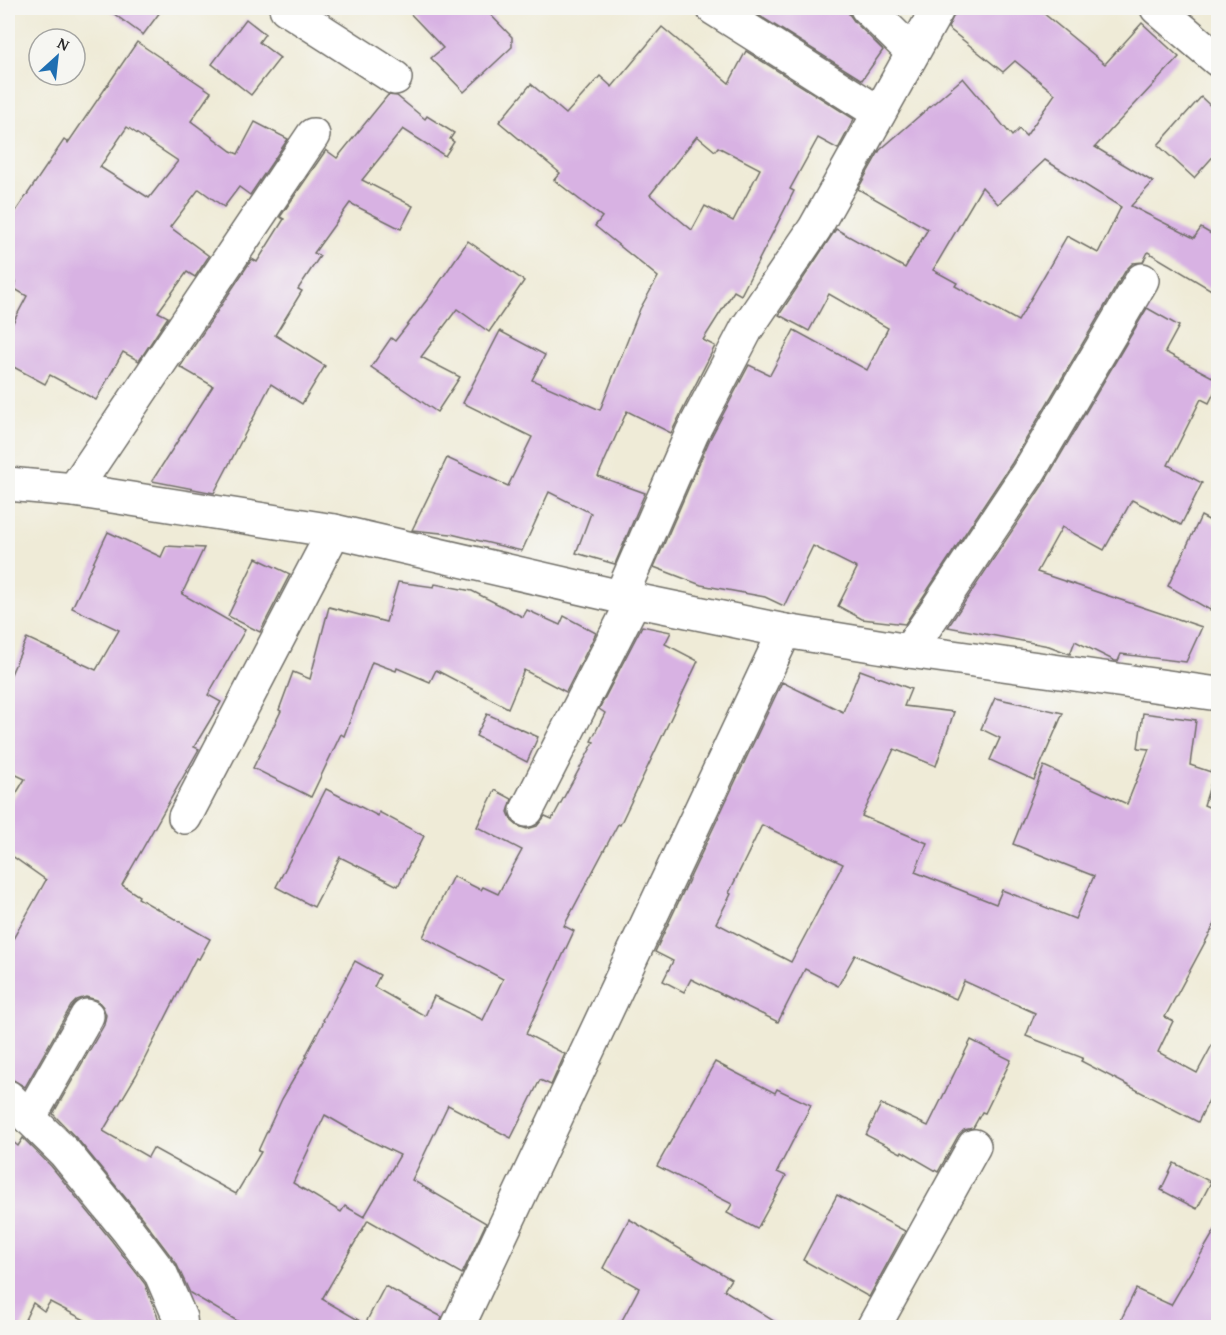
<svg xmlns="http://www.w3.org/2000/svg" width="1226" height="1335" viewBox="0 0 1226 1335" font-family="'Gentium Book Plus',serif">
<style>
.building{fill:#d8b2e3;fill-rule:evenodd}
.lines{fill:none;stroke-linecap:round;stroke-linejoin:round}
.minor-casing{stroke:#706e67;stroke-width:36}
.minor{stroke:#fff;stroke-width:33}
</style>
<rect width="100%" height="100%" fill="#f6f6f2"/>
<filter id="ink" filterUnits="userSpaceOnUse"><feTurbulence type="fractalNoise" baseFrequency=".0167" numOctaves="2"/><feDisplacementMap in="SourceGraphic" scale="12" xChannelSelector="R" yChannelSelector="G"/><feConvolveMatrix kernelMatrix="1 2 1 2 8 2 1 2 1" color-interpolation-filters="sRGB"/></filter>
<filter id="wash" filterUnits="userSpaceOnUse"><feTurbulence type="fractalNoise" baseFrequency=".008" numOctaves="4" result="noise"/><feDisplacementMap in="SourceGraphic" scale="24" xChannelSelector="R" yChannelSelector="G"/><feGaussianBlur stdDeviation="1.35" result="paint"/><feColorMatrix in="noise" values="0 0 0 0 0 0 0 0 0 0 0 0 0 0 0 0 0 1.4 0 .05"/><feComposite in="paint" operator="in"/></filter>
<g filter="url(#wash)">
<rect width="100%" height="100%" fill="#efebd7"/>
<g id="blocks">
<g class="building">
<polygon points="106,8 163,8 143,35"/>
<polygon points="405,8 484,8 512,37 512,47 464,92 431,58 443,48"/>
<polygon points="747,8 849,8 849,14 854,21 883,50 862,80"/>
<path d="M957 8H1037L1105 64 1142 23 1179 57 1095 147 1153 182 1131 206 1194 238 1201 228 1218 238V294L1148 252 1143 262 1133 263 1126 270 1012 463 905 624 862 619 838 606 857 568 813 546 784 606 765 597 701 585 654 567 709 441 749 365 770 375 794 330 867 370 888 328 829 294 809 331 779 315 836 229 905 268 928 229 858 189 880 150 963 78 1012 136 1019 129 1026 136 1055 94 1015 61 1003 72 948 28ZM1045 160 1121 207 1098 253 1067 236 1018 321 955 286 957 283 933 270 982 187 998 204Z"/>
<polygon points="246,19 265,34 259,42 280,58 251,95 212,64"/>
<path d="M662 27 729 83 746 51 854 119 838 149 818 138 790 189 794 191 741 295 734 291 703 340 715 346 671 433 627 411 598 476 645 493 615 564 576 553 591 513 549 492 522 551 451 534 412 530 447 458 508 486 532 437 463 403 500 331 545 355 532 380 600 410 640 309 658 277 595 226 602 217 554 180 560 173 499 122 531 84 566 114 600 76 612 87ZM697 136 715 151 718 147 760 169 733 221 705 206 692 230 650 195Z"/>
<path d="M137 42 211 92 191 121 231 151 238 154 255 122 288 139 250 195 239 187 224 207 199 189 170 227 209 256 195 277 187 272 158 312 168 317 139 361 123 352 96 400 50 375 45 384 8 364V332L27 296 13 288 16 282 8 277V205L16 211 64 140 68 143ZM127 127 178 161 149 198 100 167Z"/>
<polygon points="388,95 397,96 425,119 427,116 454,133 450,139 454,142 445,156 403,129 362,180 413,206 401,229 350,203 314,253 320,256 298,289 302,291 275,335 325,366 302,404 271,384 214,493 152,481 213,386 180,367 252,259 257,262 284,219 280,217 326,150 337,158"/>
<polygon points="1201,97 1218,113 1218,151 1194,178 1158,145"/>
<polygon points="468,241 524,281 489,332 457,309 421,357 460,377 437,412 371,367 391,338 395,341 430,296"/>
<polygon points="1147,308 1179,326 1165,352 1218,380 1218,385 1209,403 1201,399 1168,465 1202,483 1181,525 1132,500 1104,550 1062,527 1037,572 1202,627 1186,662 1121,654 1118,661 1115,661 1075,641 1070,654 1049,646 948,627 1044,483"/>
<polygon points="1201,516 1218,525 1218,593 1210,610 1168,586"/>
<path d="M108 532 161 557 166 546 204 548 182 594 245 630 208 695 221 702 194 747 199 749 122 885 139 896 138 898 210 939 199 959 196 958 137 1074 103 1131 148 1157 153 1148 236 1194 261 1152 258 1151 282 1099 307 1056 306 1055 324 1021 323 1020 355 961 380 975 374 987 425 1016 434 996 483 1020 503 979 423 937 453 876 481 890 483 887 498 894 522 850 477 827 495 790 512 799 508 812 512 821 518 826 527 829 537 826 545 816 552 819 594 742 591 741 605 713 599 709 642 626 671 632 665 644 698 661 620 825 618 824 564 926 574 931 526 1034 565 1054 551 1085 540 1080 511 1138 448 1105 412 1180 486 1223 462 1274 368 1220 322 1299 365 1324 385 1286 442 1317 439 1328H249L190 1293 176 1263 142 1218 79 1141 53 1114 104 1025 106 1015 103 1007 97 1000 86 997 77 1000 71 1006 25 1087 8 1077V948L46 880 8 853V807L25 779 8 771V681L27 638 96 670 119 630 72 608ZM325 1115 365 1138 400 1155 364 1217 345 1206 341 1212 293 1183Z"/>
<polygon points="256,558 290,574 260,632 228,616"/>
<polygon points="398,582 434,587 435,584 472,591 523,617 527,610 560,625 564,616 596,633 566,692 524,670 508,708 436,670 430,682 397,668 396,671 372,662 344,736 341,734 311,797 253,768 281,711 279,710 293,672 310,679 329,607 386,622"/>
<path d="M860 670 911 689 904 706 954 712 936 766 894 749 862 816 927 843 915 872 996 904 1002 890 1075 919 1094 876 1013 844 1044 766 1127 804 1149 749 1138 748 1143 713 1196 720 1190 765 1214 773 1204 805 1218 811V918L1165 1017 1173 1021 1158 1052 1197 1073 1218 1034V1082L1198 1122 1081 1061 1083 1058 1026 1036 1035 1013 964 981 956 999 855 955 838 986 805 969 778 1022 691 979 684 992 663 981 673 961 655 952 782 682 843 712ZM762 825 843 864 791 962 716 923 731 894 729 893Z"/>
<polygon points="995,698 1063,713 1034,780 990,760 1000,738 981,729"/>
<polygon points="487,714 538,737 527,762 476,736"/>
<polygon points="326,789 378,816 379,812 424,836 398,886 340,857 314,907 276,887"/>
<polygon points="971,1040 1011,1060 985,1113 982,1112 973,1128 964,1130 958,1136 938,1172 902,1151 901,1153 866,1135 881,1104 928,1126"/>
<polygon points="715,1062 775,1093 777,1089 811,1105 777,1172 786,1176 757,1229 727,1213 732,1204 657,1166"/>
<polygon points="8,1138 18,1146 23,1138 51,1166 112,1241 145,1284 162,1328 100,1328 50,1302 44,1311 33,1303 21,1328 8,1328"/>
<polygon points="1174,1163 1211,1182 1197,1209 1161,1190"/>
<polygon points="837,1195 905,1231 869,1297 803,1260"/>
<polygon points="629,1219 731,1279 724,1290 785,1328 618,1328 639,1288 603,1268"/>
<polygon points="1218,1225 1218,1328 1117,1328 1136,1289 1171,1305"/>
</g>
</g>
</g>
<g filter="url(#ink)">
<use href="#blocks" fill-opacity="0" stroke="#706e67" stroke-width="1.5"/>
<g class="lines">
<g class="minor-casing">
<g id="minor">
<polyline points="286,8 395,78"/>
<polyline points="713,8 879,113"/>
<polyline points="867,8 912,52"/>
<polyline points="1157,8 1218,60"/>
<polyline points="8,484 74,490 334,531 634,600 785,631 909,651 1218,694"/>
<polyline points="74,490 313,135"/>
<polyline points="621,596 692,433 747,328 815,228 938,8"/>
<polyline points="909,651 1028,473 1142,280"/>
<polyline points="527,810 634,600"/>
<polyline points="185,817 334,531"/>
<polyline points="8,1097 65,1153 127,1229 161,1274 180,1318 181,1328"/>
<polyline points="29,1118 87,1016"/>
<polyline points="457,1328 785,631"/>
<polyline points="873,1328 974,1146"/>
</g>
</g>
<use href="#minor" class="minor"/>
</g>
</g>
<rect width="1226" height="1335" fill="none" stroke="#f6f6f2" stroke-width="30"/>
<g transform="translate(57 57) rotate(27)"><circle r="28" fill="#f6f6f2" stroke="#a5a5a2" stroke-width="1.5"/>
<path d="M0-4.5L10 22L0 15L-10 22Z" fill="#1f6fb2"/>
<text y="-9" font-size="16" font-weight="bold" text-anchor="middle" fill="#2b2b2b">N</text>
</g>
</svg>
